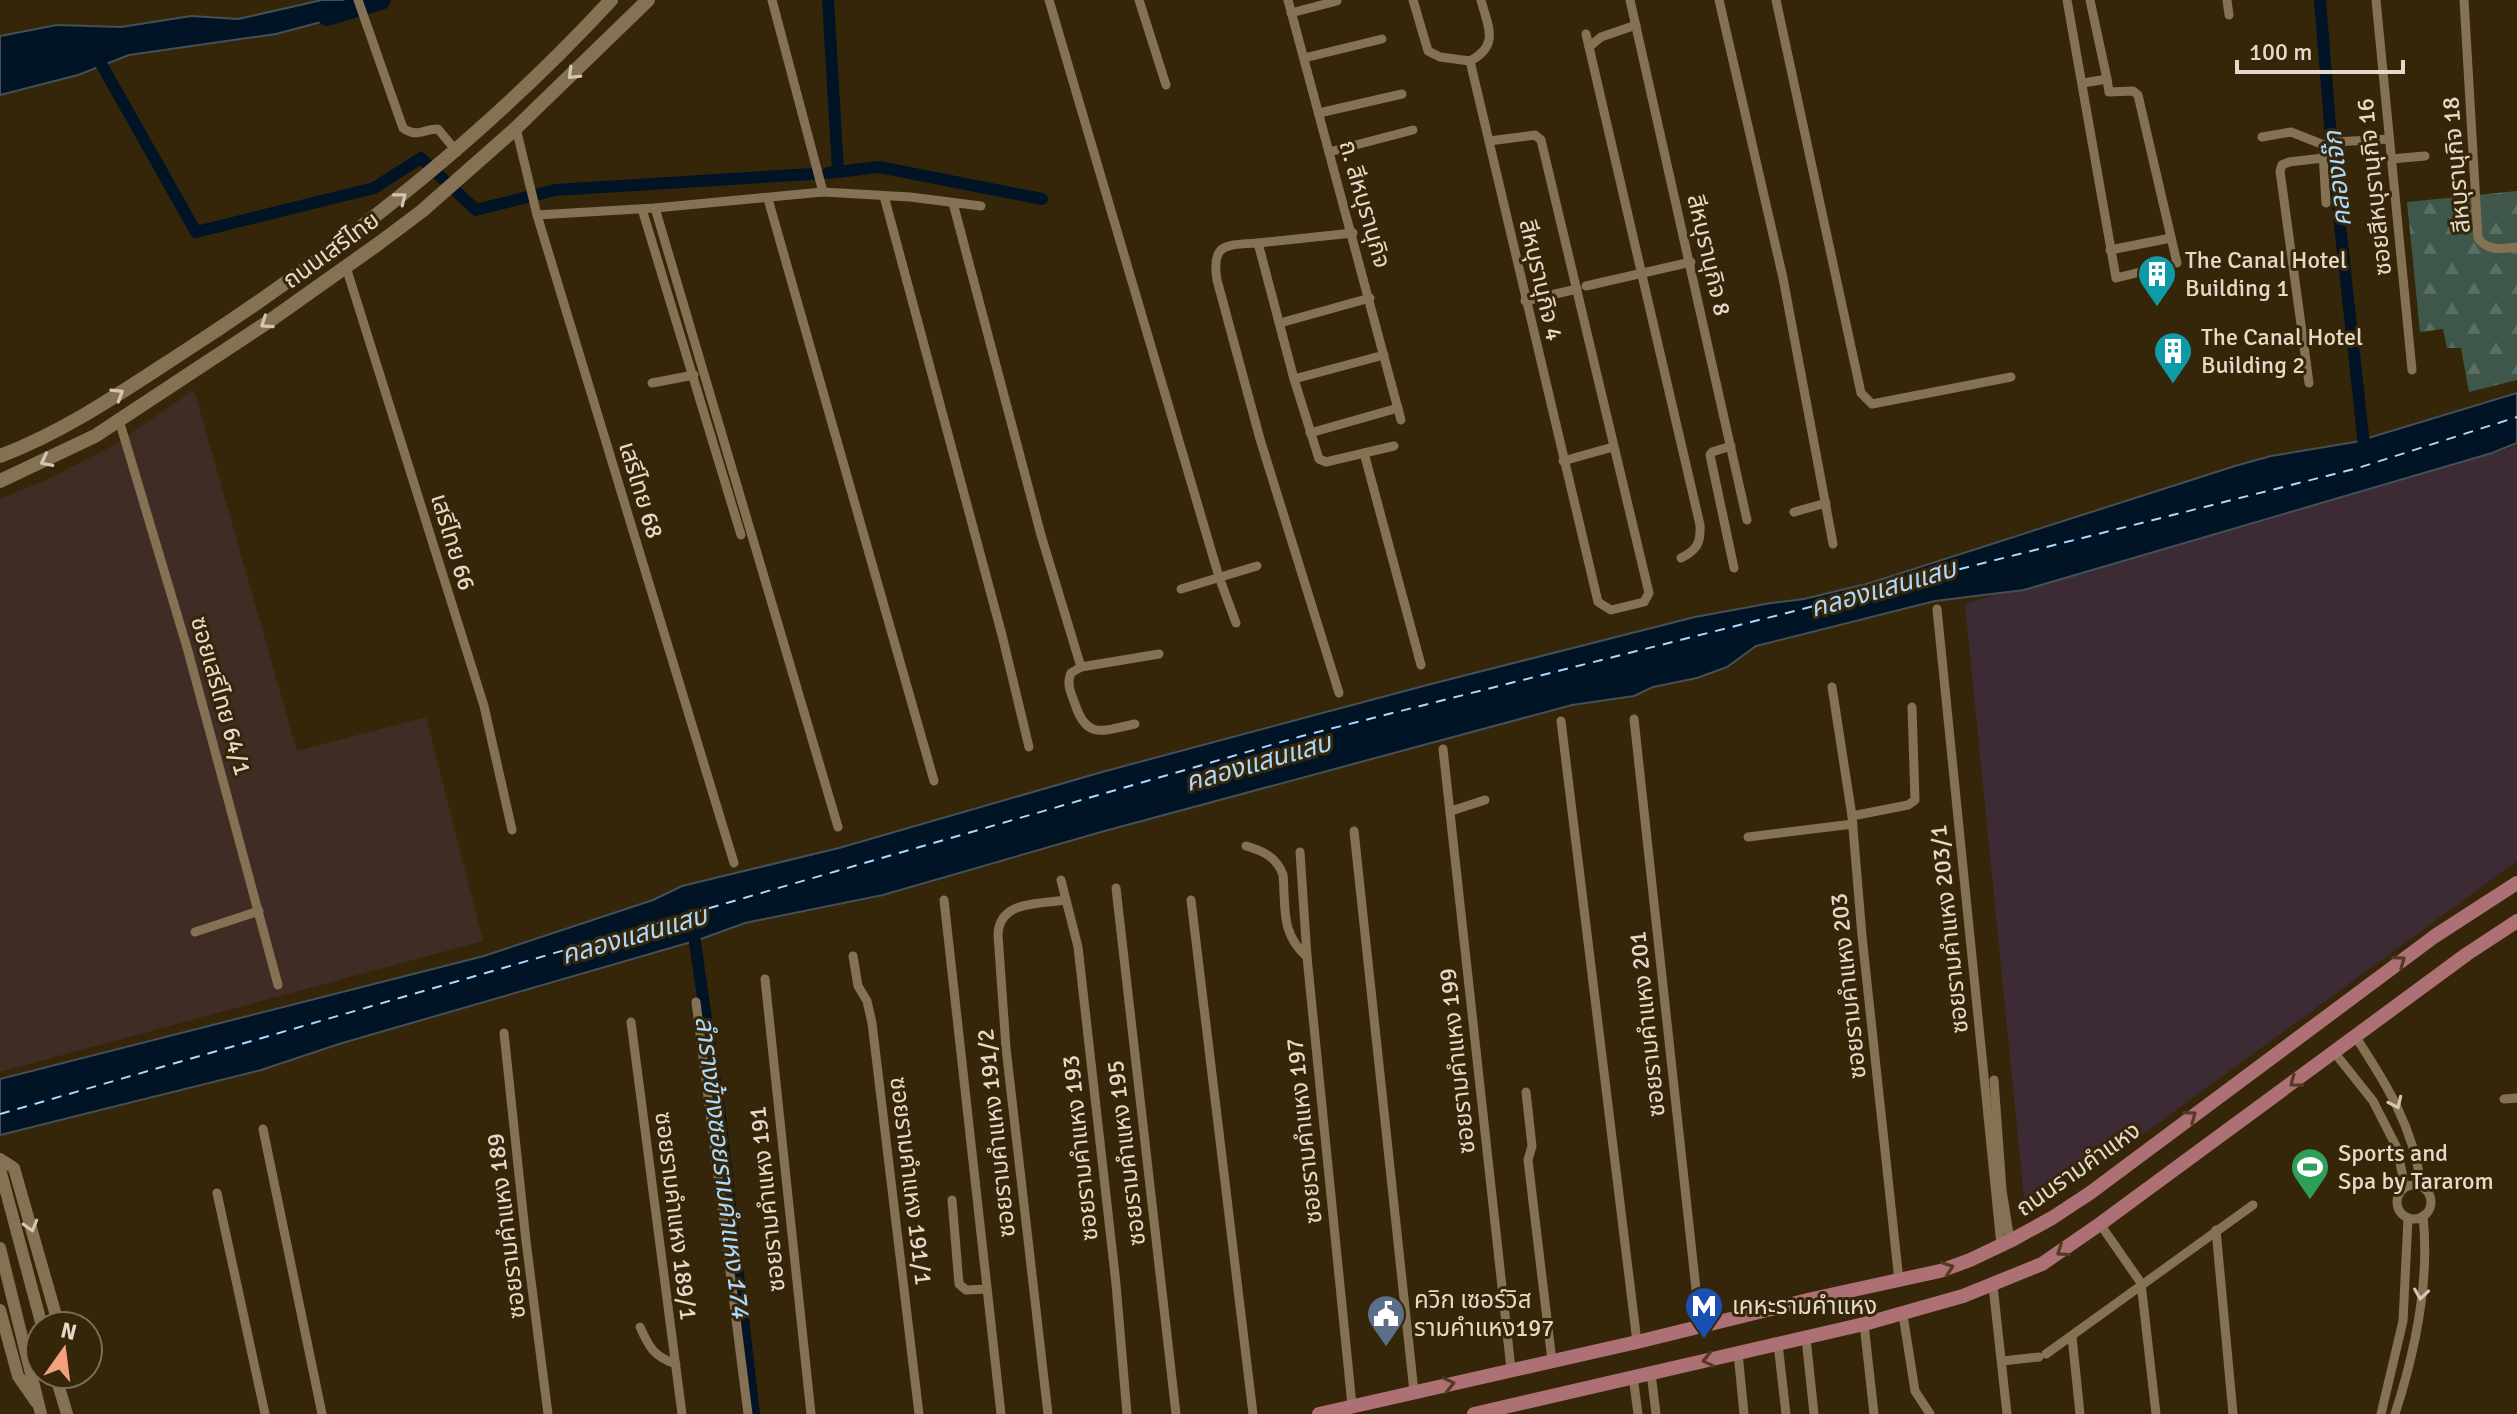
<svg xmlns="http://www.w3.org/2000/svg" width="2517" height="1414" viewBox="0 0 2517 1414" font-family="Signika,'Noto Sans Thai',sans-serif">
<style>
.commercial{fill:#3c2b34}
.industrial{fill:#3e2c25}
.forest{fill:url(#forest-firs)}
.water{fill:#001425;stroke:#454f56;stroke-width:2}
.lines{fill:none;stroke-linecap:round;stroke-linejoin:round}
.canal{stroke:#001425;stroke-width:12}
.river{stroke:#001425;stroke-width:20}
.ferry{stroke:#abd8fd;stroke-width:2;stroke-dasharray:10 8;stroke-linecap:butt}
.minor{stroke:#857255;stroke-width:9}
.tertiary{stroke:#857255;stroke-width:12}
.secondary{stroke:#857255;stroke-width:14}
.primary{stroke:#ad7175;stroke-width:14}
.oneway{stroke:#d2c5b3}
.oneway2{stroke:#543924}
.labels{text-anchor:middle;stroke-width:6;stroke-linejoin:round;paint-order:stroke}
.street-label{font-size:24px;fill:#e5daca;stroke:#362609}
.poi-label{font-size:24px;fill:#e5daca;stroke:#362609;text-anchor:start}
.water-label{font-size:26px;font-style:italic;fill:#abd8fd;stroke:#362609}
</style>
<defs>
<pattern id="forest-firs" width="22" height="20" patternUnits="userSpaceOnUse" patternTransform="scale(2)"><rect width="22" height="20" fill="#3e574a"/><path d="M5 1l3.5 6h-7zM16 11l3.5 6h-7z" fill="#5a6f63"/></pattern>
</defs>
<rect width="100%" height="100%" fill="#362609"/>
<polygon class="commercial" points="2517,446 2517,861 2138,1138 2025,1208 1965,604"/>
<polygon class="industrial" points="194,390 297,751 426,717 483,941 0,1072 0,499 46,480 112,446"/>
<polygon class="forest" points="2517,191 2517,380 2469,392 2461,348 2447,348 2443,329 2420,332 2407,202"/>
<g class="water">
<polygon points="322,0 348,0 351,14 276,34 129,55 78,75 0,95 0,36 57,25 121,27 191,16 238,19"/>
<polygon points="2517,393 2517,443 2492,453 2024,590 1935,601 1756,646 1727,667 1697,678 1653,687 1634,696 1572,705 1101,832 883,895 745,923 698,940 339,1044 261,1070 0,1135 0,1079 484,956 653,900 682,886 839,848 1102,772 1431,684 1695,617 1771,603 1804,599 1870,583 2235,466 2271,456 2355,442"/>
</g>
<g class="lines">
<g class="canal">
<polyline points="828,0 838,171"/>
<polyline points="2320,0 2333,161 2365,454"/>
<polyline points="95,53 196,232 374,188 421,158 476,210 555,190 812,174"/>
<polyline points="828,173 879,167 1042,199"/>
<polyline points="693,928 720,1117 754,1414"/>
</g>
<polyline class="river" points="327,16 381,0"/>
<polyline class="ferry" points="0,1114 1302,736 2358,468 2517,417"/>
<g class="minor">
<path d="M358 0 403 128C416 138 424 129 438 129L457 152"/>
<polyline points="772,0 823,192"/>
<polyline points="1049,0 1219,577 1236,623"/>
<polyline points="1139,0 1166,85"/>
<polyline points="1288,0 1401,420"/>
<polyline points="1413,0 1428,51 1440,57 1470,61 1598,602 1611,610 1644,602 1649,593 1541,140 1535,135 1489,141"/>
<polyline points="1630,0 1747,520"/>
<polyline points="1719,0 1783,278 1833,544"/>
<polyline points="1776,0 1861,393 1872,404 2011,377"/>
<polyline points="2067,0 2116,278 2177,263 2138,95 2133,91 2109,92 2107,79"/>
<polyline points="2227,0 2229,15"/>
<polyline points="2376,0 2412,370"/>
<path d="M2464 0 2478 238C2489 252 2501 249 2517 247"/>
<polyline points="1291,13 1337,1"/>
<path d="M1586 34 1700 525C1701 543 1697 550 1681 558"/>
<polyline points="1589,47 1601,37 1636,25"/>
<polyline points="1304,58 1382,39"/>
<path d="M1470 61C1500 45 1488 27 1481 0"/>
<polyline points="2083,83 2107,79 2090,0"/>
<polyline points="1319,113 1402,94"/>
<polyline points="516,128 537,215 734,863"/>
<polyline points="2262,137 2291,132 2324,145 2334,142 2389,139"/>
<polyline points="1329,152 1413,130"/>
<polyline points="2323,153 2326,203"/>
<polyline points="2391,159 2425,156"/>
<polyline points="884,196 1002,635 1029,747"/>
<polyline points="768,199 934,781"/>
<polyline points="953,203 1041,535 1081,667 1159,654"/>
<polyline points="655,208 838,827"/>
<polyline points="642,209 741,535"/>
<polyline points="537,215 655,208 823,192 910,197 981,206"/>
<polyline points="1353,233 1258,243 1294,379 1319,459 1326,462 1394,446"/>
<path d="M1258 243C1226 245 1211 243 1217 280L1260 439 1339 693"/>
<polyline points="2110,250 2171,238"/>
<polyline points="346,267 484,706 512,830"/>
<polyline points="1586,286 1691,262"/>
<polyline points="1525,301 1577,289"/>
<polyline points="1280,323 1370,298"/>
<polyline points="1294,379 1384,355"/>
<polyline points="652,383 694,375"/>
<polyline points="2309,383 2280,171 2282,165 2289,162 2323,158"/>
<polyline points="119,420 188,651 278,985"/>
<polyline points="1310,433 1398,408"/>
<polyline points="1731,446 1712,452 1710,455 1734,568"/>
<polyline points="1364,453 1421,665"/>
<polyline points="1563,461 1613,447"/>
<polyline points="1794,512 1826,503"/>
<polyline points="1181,589 1257,566"/>
<polyline points="1937,609 2001,1245"/>
<path d="M1081 667 1071 673C1066 684 1071 693 1075 704 1087 741 1104 730 1135 724"/>
<polyline points="1832,687 1852,816 1862,936 1899,1281"/>
<polyline points="1634,719 1700,1326"/>
<polyline points="1561,721 1637,1342"/>
<polyline points="1443,749 1511,1369"/>
<polyline points="1451,811 1485,800"/>
<polyline points="1852,816 1908,805 1915,800 1912,707"/>
<polyline points="1354,831 1414,1392"/>
<polyline points="1748,837 1853,824"/>
<path d="M1246 846C1263 851 1277 857 1283 875 1286 908 1280 933 1307 957"/>
<polyline points="1300,852 1307,957 1352,1405"/>
<polyline points="1061,880 1078,947 1116,1284 1127,1414"/>
<polyline points="1116,888 1176,1414"/>
<polyline points="944,900 1001,1414"/>
<polyline points="1191,900 1253,1414"/>
<polyline points="195,932 259,911"/>
<polyline points="853,956 858,986 867,1001 872,1023 919,1414"/>
<polyline points="765,979 811,1414"/>
<polyline points="696,1002 748,1414"/>
<polyline points="631,1022 682,1414"/>
<polyline points="504,1033 526,1241 548,1414"/>
<path d="M2355 1036C2386 1083 2414 1128 2421 1186"/>
<polyline points="2334,1052 2373,1101 2397,1148 2405,1187"/>
<polyline points="1994,1080 2002,1190 2010,1241"/>
<polyline points="1526,1092 1532,1146 1528,1160 1552,1361"/>
<polyline points="2504,1099 2517,1098"/>
<polyline points="263,1129 322,1414"/>
<circle cx="2414" cy="1202" r="17"/>
<polyline points="217,1193 265,1414"/>
<polyline points="952,1200 959,1284 966,1290 987,1289"/>
<polyline points="2100,1224 2141,1283 2156,1414"/>
<polyline points="2216,1230 2233,1414"/>
<polyline points="1993,1286 2007,1414"/>
<polyline points="1903,1315 1915,1391 1930,1414"/>
<polyline points="1864,1324 1874,1414"/>
<path d="M640 1327C649 1347 654 1357 676 1364"/>
<polyline points="2072,1337 2080,1414"/>
<polyline points="1806,1338 1814,1414"/>
<polyline points="1778,1344 1786,1414"/>
<polyline points="1738,1353 1744,1414"/>
<polyline points="2046,1354 2253,1205"/>
<polyline points="2002,1361 2039,1357"/>
<polyline points="1651,1373 1656,1414"/>
<polyline points="1633,1376 1638,1414"/>
<path d="M1048 1414 1006 1048 998 935C999 900 1040 904 1066 900"/>
<polyline points="2381,1414 2403,1321 2408,1218"/>
<path d="M2395 1414C2415 1352 2430 1281 2423 1216"/>
</g>
<g class="tertiary">
<polyline points="0,1159 14,1168 59,1326"/>
<polyline points="0,1169 42,1326"/>
<polyline points="0,1248 41,1414"/>
<polyline points="0,1310 18,1376 36,1402"/>
<polyline points="55,1374 67,1414"/>
</g>
<g class="secondary">
<path d="M0 456C66 431 125 390 185 351 341 250 485 137 611 0"/>
<polyline points="0,481 95,436 268,322 378,244 422,211 516,128 648,0"/>
</g>
<g class="primary">
<polyline points="1319,1414 1637,1342 1812,1299 1940,1271 1970,1260 2010,1241 2052,1218 2090,1193 2435,936 2517,883"/>
<polyline points="1474,1414 1864,1324 1963,1296 2042,1264 2100,1224 2467,954 2517,921"/>
</g>
</g>
<defs><path id="oneway-chevron" d="M-2-3.5L2.5 0L-2 3.5" fill="none" stroke-width="1.6" stroke-linecap="round" stroke-linejoin="round" transform="scale(2)"/></defs>
<g class="oneway">
<use href="#oneway-chevron" transform="translate(573 74) rotate(135)"/>
<use href="#oneway-chevron" transform="translate(401 198) rotate(-38)"/>
<use href="#oneway-chevron" transform="translate(266 323) rotate(146)"/>
<use href="#oneway-chevron" transform="translate(118 394) rotate(-32)"/>
<use href="#oneway-chevron" transform="translate(46 461) rotate(153)"/>
<use href="#oneway-chevron" transform="translate(2396 1103) rotate(65)"/>
<use href="#oneway-chevron" transform="translate(31 1226) rotate(74)"/>
<use href="#oneway-chevron" transform="translate(2421 1294) rotate(98)"/>
</g>
<g class="oneway2">
<use href="#oneway-chevron" transform="translate(2400 961) rotate(-36)"/>
<use href="#oneway-chevron" transform="translate(2295 1082) rotate(143)"/>
<use href="#oneway-chevron" transform="translate(2191 1116) rotate(-36)"/>
<use href="#oneway-chevron" transform="translate(2062 1251) rotate(146)"/>
<use href="#oneway-chevron" transform="translate(1948 1268) rotate(-19)"/>
<use href="#oneway-chevron" transform="translate(1708 1360) rotate(167)"/>
<use href="#oneway-chevron" transform="translate(1449 1384) rotate(-13)"/>
</g>
<defs>
<g id="building-pin" transform="scale(2)"><path d="M0 17L-7.5 6A9.5 9.5 0 1 1 7.5 6Z" fill="#0f9aa8" stroke="#362609"/><path d="M-4-6H4V6H1V3H-1V6H-4ZM-2.5-4.3h1.7v1.8h-1.7ZM.8-4.3h1.7v1.8H.8ZM-2.5-1h1.7V.8h-1.7ZM.8-1h1.7V.8H.8Z" fill="#fff"/></g>
<g id="stadium-pin" transform="scale(2)"><path d="M0 17L-7.5 6A9.5 9.5 0 1 1 7.5 6Z" fill="#2e9e5b" stroke="#362609"/><path d="M0-5a6.5 5 0 1 0 0 10a6.5 5 0 1 0 0-10ZM-3.5-1.8h7v3.6h-7Z" fill="#fff"/></g>
<g id="metro-pin" transform="scale(2)"><path d="M0 17L-7.5 6A9.5 9.5 0 1 1 7.5 6Z" fill="#1a4fb4" stroke="#362609"/><path d="M-5.5 5V-5H-3L0 0L3-5H5.5V5H3V-.5L0 4L-3-.5V5Z" fill="#fff"/></g>
<g id="civic-pin" transform="scale(2)"><path d="M0 17L-7.5 6A9.5 9.5 0 1 1 7.5 6Z" fill="#5c6f8a" stroke="#362609"/><path d="M-.6-6.5H3V-4.5H.6V-3L4-1V1h2V6H-6V1h2V-1L-.6-3ZM-1.2 2.5V6h2.4V2.5Z" fill="#fff"/></g>
</defs>
<g fill-rule="evenodd">
<use href="#building-pin" x="2157" y="274"/>
<use href="#building-pin" x="2173" y="351"/>
<use href="#stadium-pin" x="2310" y="1167"/>
<use href="#metro-pin" x="1704" y="1306"/>
<use href="#civic-pin" x="1386" y="1314"/>
</g>
<g class="labels">
<g class="street-label">
<text transform="translate(2456 165) rotate(-95)" y="8">สีหบุรานุกิจ 18</text>
<text transform="translate(2374 187) rotate(-96)" y="8">ซอยสีหบุรานุกิจ 16</text>
<text transform="translate(1365 204) rotate(74)" y="8">ถ. สีหบุรานุกิจ</text>
<text transform="translate(331 250) rotate(-36)" y="8">ถนนเสรีไทย</text>
<text transform="translate(1709 255) rotate(77)" y="8">สีหบุรานุกิจ 8</text>
<text transform="translate(1541 280) rotate(77)" y="8">สีหบุรานุกิจ 4</text>
<text transform="translate(641 490) rotate(73)" y="8">เสรีไทย 68</text>
<text transform="translate(453 542) rotate(73)" y="8">เสรีไทย 66</text>
<text transform="translate(221 696) rotate(74)" y="8">ซอยเสรีไทย 64/1</text>
<text transform="translate(1949 929) rotate(-96)" y="8">ซอยรามคำแหง 203/1</text>
<text transform="translate(1848 986) rotate(-96)" y="8">ซอยรามคำแหง 203</text>
<text transform="translate(1647 1024) rotate(-96)" y="8">ซอยรามคำแหง 201</text>
<text transform="translate(1457 1061) rotate(-96)" y="8">ซอยรามคำแหง 199</text>
<text transform="translate(1304 1131) rotate(-96)" y="8">ซอยรามคำแหง 197</text>
<text transform="translate(996 1133) rotate(-96)" y="8">ซอยรามคำแหง 191/2</text>
<text transform="translate(1080 1148) rotate(-96)" y="8">ซอยรามคำแหง 193</text>
<text transform="translate(1126 1153) rotate(-97)" y="8">ซอยรามคำแหง 195</text>
<text transform="translate(2078 1169) rotate(-35)" y="8">ถนนรามคำแหง</text>
<text transform="translate(911 1181) rotate(83)" y="8">ซอยรามคำแหง 191/1</text>
<text transform="translate(767 1199) rotate(-96)" y="8">ซอยรามคำแหง 191</text>
<text transform="translate(676 1216) rotate(83)" y="8">ซอยรามคำแหง 189/1</text>
<text transform="translate(506 1226) rotate(-97)" y="8">ซอยรามคำแหง 189</text>
</g>
<g class="poi-label">
<text x="2185" y="268">The Canal Hotel<tspan x="2185" dy="28">Building 1</tspan></text>
<text x="2201" y="345">The Canal Hotel<tspan x="2201" dy="28">Building 2</tspan></text>
<text x="2338" y="1161">Sports and<tspan x="2338" dy="28">Spa by Tararom</tspan></text>
<text x="1414" y="1308">ควิก เซอร์วิส<tspan x="1414" dy="28">รามคำแหง197</tspan></text>
<text x="1732" y="1314">เคหะรามคำแหง</text>
</g>
<g class="water-label">
<text transform="translate(2337 179) rotate(-96)" y="9">คลองเจ๊ก</text>
<text transform="translate(1883 588) rotate(-16)" y="9">คลองแสนแสบ</text>
<text transform="translate(1258 762) rotate(-16)" y="9">คลองแสนแสบ</text>
<text transform="translate(634 935) rotate(-16)" y="9">คลองแสนแสบ</text>
<text transform="translate(723 1167) rotate(83)" y="9">ลำรางข้างซอยรามคำแหง 174</text>
</g>
</g>
<g transform="translate(64 1350) rotate(14)"><circle r="38" fill="#362609" stroke="#7c6e56" stroke-width="2"/>
<path d="M0-6L14 30L0 20L-14 30Z" fill="#f2a07f"/>
<text y="-12" font-size="22" font-weight="bold" text-anchor="middle" fill="#e5daca">N</text>
</g>
<path d="M2237 60v12h166v-12" fill="none" stroke="#e5daca" stroke-width="4"/>
<text x="2249" y="60" font-size="24" fill="#e5daca" stroke="#362609" stroke-width="6" paint-order="stroke">100 m</text>
</svg>
